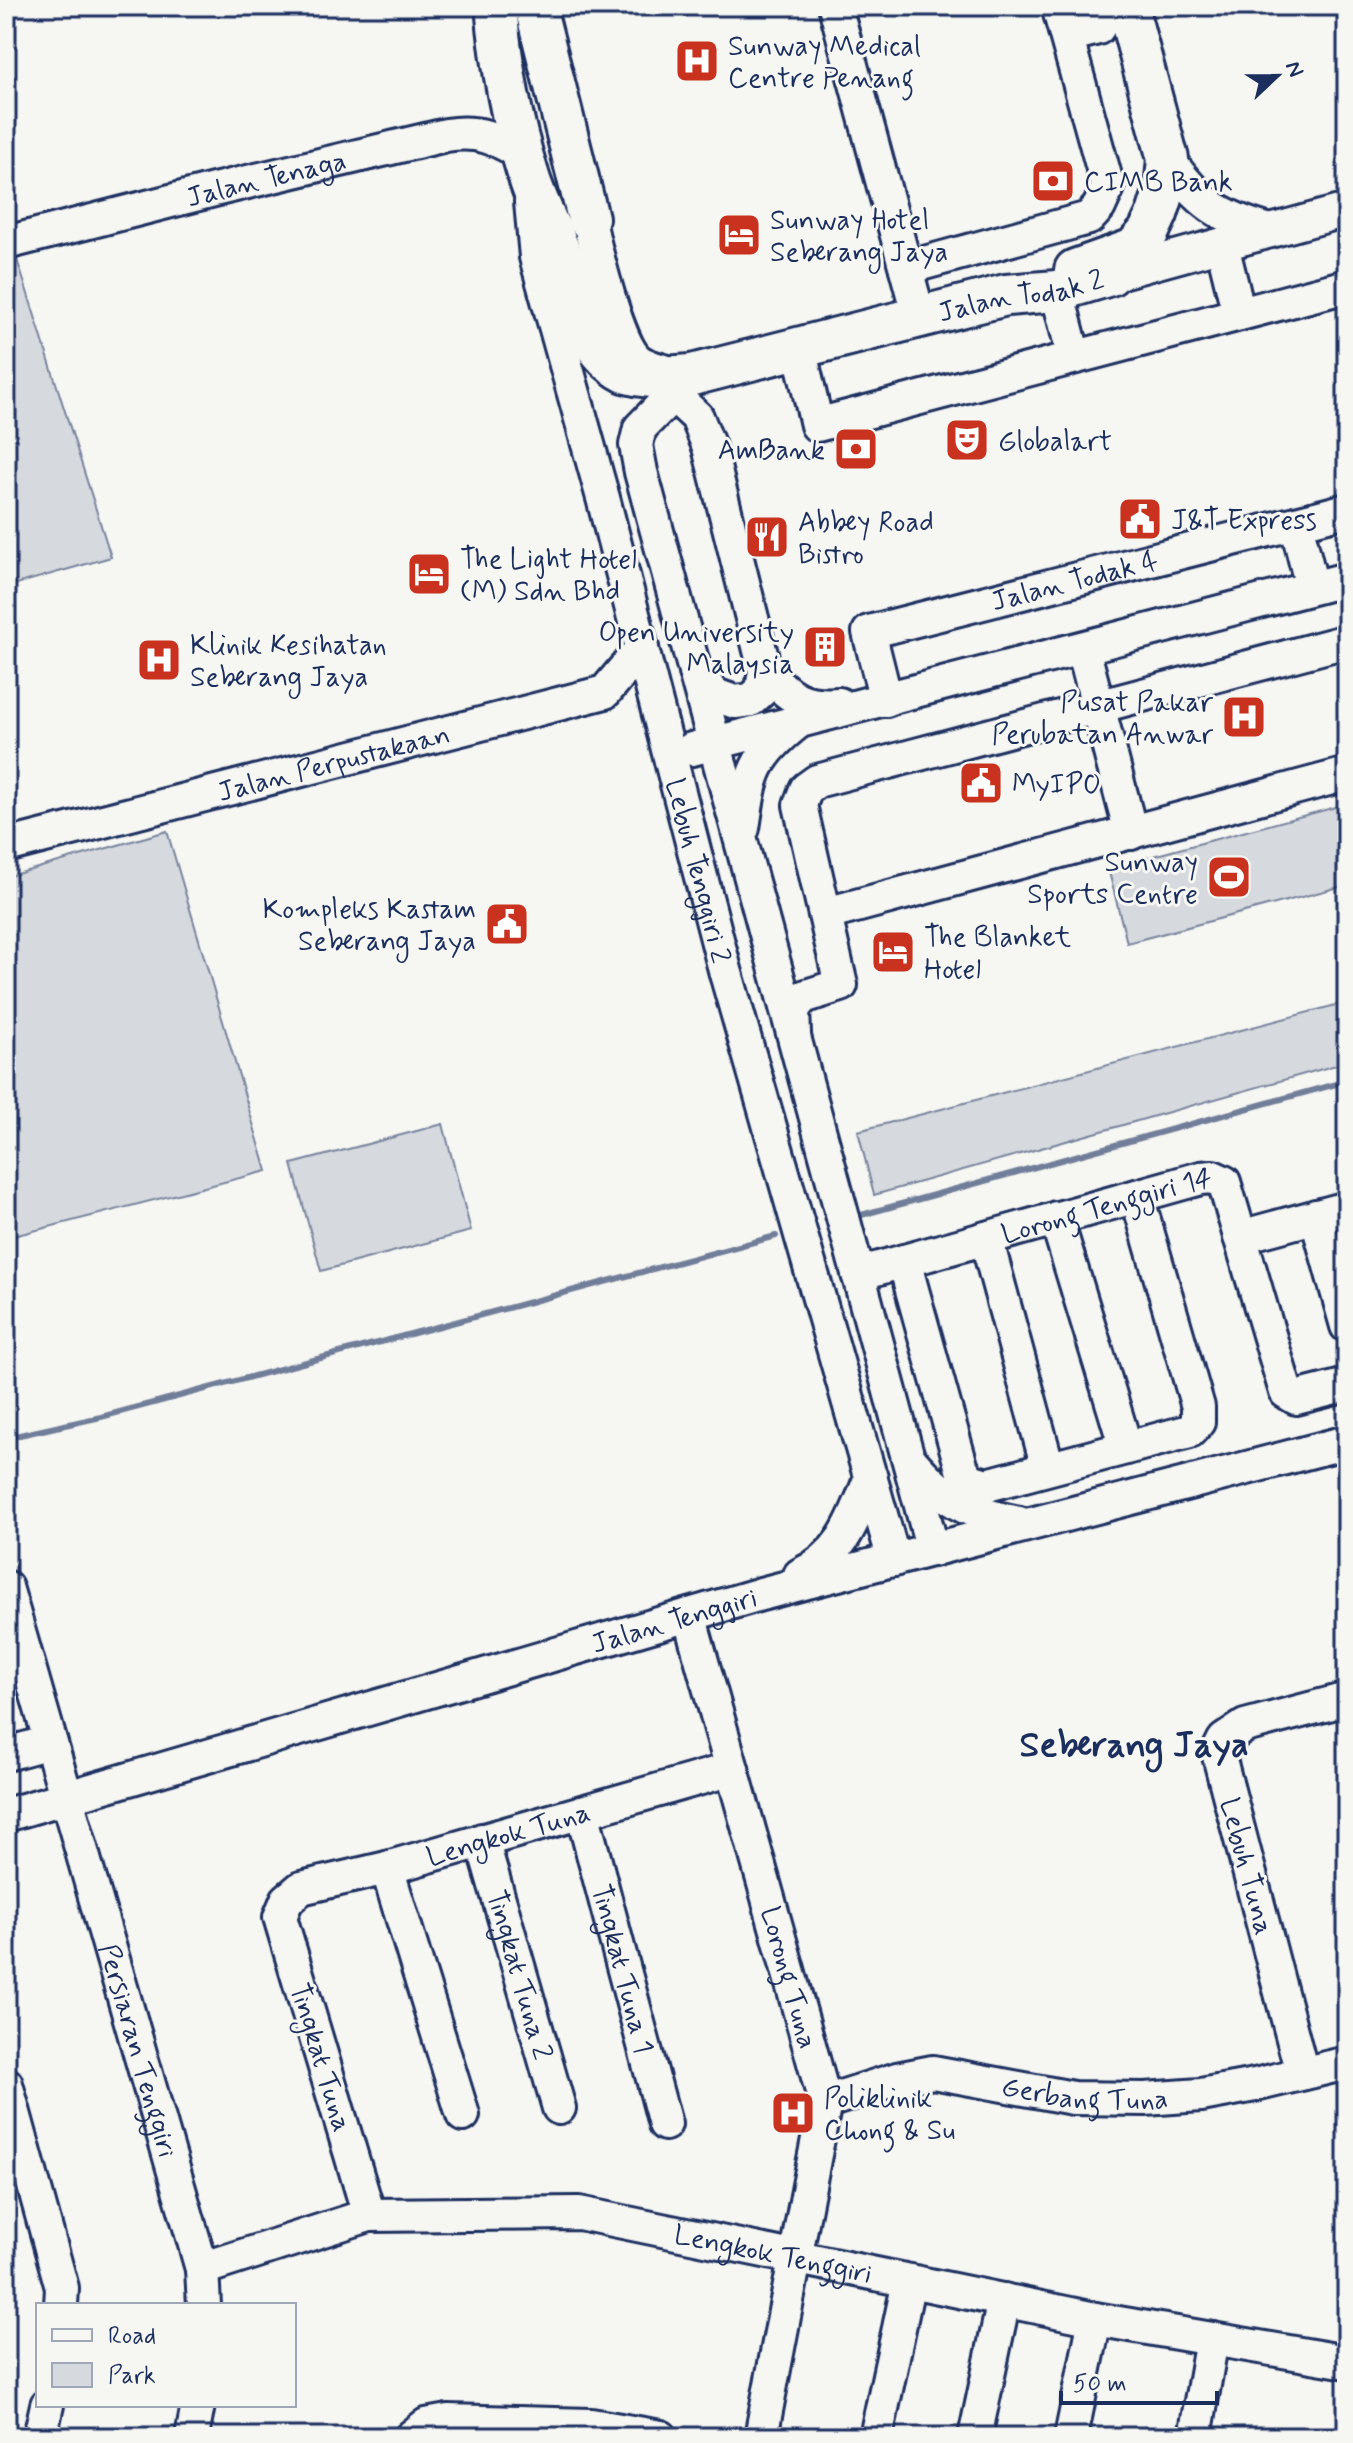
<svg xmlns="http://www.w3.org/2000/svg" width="1353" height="2443" viewBox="0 0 1353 2443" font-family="Mynerve,sans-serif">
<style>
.green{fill:#d6d9dd;stroke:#78849e;stroke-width:2}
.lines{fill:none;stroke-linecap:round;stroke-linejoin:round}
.stream{stroke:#717e99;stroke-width:6}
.minor-casing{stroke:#1b2f5e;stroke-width:38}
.major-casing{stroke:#1b2f5e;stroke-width:46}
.minor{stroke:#f6f6f2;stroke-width:32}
.major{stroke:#f6f6f2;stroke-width:40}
.labels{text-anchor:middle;stroke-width:6;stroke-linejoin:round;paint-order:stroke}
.poi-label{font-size:28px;fill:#1b2f5e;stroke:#f6f6f2;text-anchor:start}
.street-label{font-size:28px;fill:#1b2f5e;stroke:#f6f6f2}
.district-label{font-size:36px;font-weight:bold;fill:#1b2f5e;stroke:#f6f6f2}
</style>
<rect width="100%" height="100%" fill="#f6f6f2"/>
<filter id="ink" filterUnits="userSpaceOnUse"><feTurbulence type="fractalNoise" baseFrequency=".0125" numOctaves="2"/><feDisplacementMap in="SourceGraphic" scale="16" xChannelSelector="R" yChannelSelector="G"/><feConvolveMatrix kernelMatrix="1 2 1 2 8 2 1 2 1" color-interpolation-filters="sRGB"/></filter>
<g filter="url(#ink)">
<g class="green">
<polygon points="15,253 111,557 6,587 6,256"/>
<polygon points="1347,804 1347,885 1127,943 1108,868"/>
<polygon points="167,831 267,1171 6,1238 6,877"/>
<polygon points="1347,1002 1347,1062 874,1195 858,1131"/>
<polygon points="443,1124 471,1231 321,1271 292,1164"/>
</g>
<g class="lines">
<g class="stream">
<polyline points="854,1217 1347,1081"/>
<polyline points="6,1438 101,1417 776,1236"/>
</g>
<g class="minor-casing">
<g id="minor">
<polyline points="835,6 919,317"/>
<polyline points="1067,36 1098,28 1107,13 1106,6"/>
<path d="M1168 159C1198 202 1219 217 1270 231"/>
<path d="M585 195C589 228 615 336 635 358 644 367 659 369 670 373"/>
<path id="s1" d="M531 202 536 257 603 498 725 970 894 1560"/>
<path id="s2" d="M6 243 214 190 446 135C479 130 495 138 523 154"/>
<polyline points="1222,245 1239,314"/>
<polyline points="906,268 1089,218 1099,207 1108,187 1058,6"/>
<polyline points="1110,275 1347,210"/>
<polyline points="1057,291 1074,357"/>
<polyline points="799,348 817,425 1347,286"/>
<polyline points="692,375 640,428 636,445 641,472 933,1550"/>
<path d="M671 393 697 417 709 447 765 670C788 697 802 707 839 704"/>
<polyline points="1296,523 1312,587"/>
<polyline points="1083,648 1131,833"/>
<polyline points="695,672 715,695 735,702 751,700 762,690 765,670"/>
<path id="s3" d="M886 700 869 632 1347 510"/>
<polyline points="692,749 1347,579"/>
<path d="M743 828C751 775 752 759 796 724"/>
<path id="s4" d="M6 846 605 692 642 648"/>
<polyline points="826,914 1347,774"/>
<polyline points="794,1034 793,1009 803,997 841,985 800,805 806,789 817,781 1347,641"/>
<polyline points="1316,1216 1347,1326"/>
<polyline points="1056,1218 1126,1448"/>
<polyline points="1240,1237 1347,1208"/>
<polyline points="986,1238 1048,1468"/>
<polyline points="904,1261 962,1469 970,1480 987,1485 1190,1431 1198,1422 1198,1407 1137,1196"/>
<path id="s5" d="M858 1274 1201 1178 1213 1177 1224 1182 1286 1392 1296 1398 1347 1385"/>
<path d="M910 1460C947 1502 964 1512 1019 1523"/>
<path d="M800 1575C844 1554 854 1519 871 1477"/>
<path id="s6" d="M6 1587 202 2269 204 2305"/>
<path id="s7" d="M689 1615 825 2102 761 2437"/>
<polyline points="6,1754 50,1742"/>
<path id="s8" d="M582 1812 665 2124"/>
<path id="s9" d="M6 1815 761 1594 1347 1442"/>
<path id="s10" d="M482 1840 559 2108"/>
<polyline points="387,1868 463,2115"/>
<polyline points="1302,2073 1218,1752 1224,1740 1245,1726 1347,1699"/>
<polyline points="6,2084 62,2288 61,2305"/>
<path id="s11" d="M825 2102 897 2079 933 2072 1073 2098 1145 2099 1201 2095 1255 2085 1347 2063"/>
<path id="s12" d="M369 2215 280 1917 287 1900 301 1888 387 1868 732 1769"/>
<path id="s13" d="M202 2269 369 2215 579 2213 1095 2319 1347 2362"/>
<polyline points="40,2437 47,2405"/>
<polyline points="192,2437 198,2405"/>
<polyline points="411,2437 426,2425 448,2421 591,2425 661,2437"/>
<polyline points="876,2437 909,2281"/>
<polyline points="975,2437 1004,2300"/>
<polyline points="1071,2437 1095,2319"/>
<polyline points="1195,2437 1212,2339"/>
</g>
</g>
<g class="major-casing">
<g id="major">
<path id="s14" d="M496 6C501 62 511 120 528 174 535 199 548 223 558 247 574 291 579 341 620 369 637 381 672 376 692 375L1006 295 1057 291 1110 275"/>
<polyline points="535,6 588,218"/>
<polyline points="1075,270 1134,249 1148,233 1157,214 1165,189 1168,159 1127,6"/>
</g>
</g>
<use href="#minor" class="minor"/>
<use href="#major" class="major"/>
</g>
</g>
<defs>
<g id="hospital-square" transform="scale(2.3)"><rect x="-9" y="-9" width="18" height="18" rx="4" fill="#c8321e" stroke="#f6f6f2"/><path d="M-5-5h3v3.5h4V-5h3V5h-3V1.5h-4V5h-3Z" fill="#fff"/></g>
<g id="bank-square" transform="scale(2.3)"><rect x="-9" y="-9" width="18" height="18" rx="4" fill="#c8321e" stroke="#f6f6f2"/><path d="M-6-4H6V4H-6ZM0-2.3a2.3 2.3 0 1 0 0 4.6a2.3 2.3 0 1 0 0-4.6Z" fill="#fff"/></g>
<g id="hotel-square" transform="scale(2.3)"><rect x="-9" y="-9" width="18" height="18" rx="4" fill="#c8321e" stroke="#f6f6f2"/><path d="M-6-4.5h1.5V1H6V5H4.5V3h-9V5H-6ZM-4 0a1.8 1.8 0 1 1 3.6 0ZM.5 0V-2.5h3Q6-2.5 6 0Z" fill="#fff"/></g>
<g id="theatre-square" transform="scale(2.3)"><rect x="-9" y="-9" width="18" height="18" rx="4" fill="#c8321e" stroke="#f6f6f2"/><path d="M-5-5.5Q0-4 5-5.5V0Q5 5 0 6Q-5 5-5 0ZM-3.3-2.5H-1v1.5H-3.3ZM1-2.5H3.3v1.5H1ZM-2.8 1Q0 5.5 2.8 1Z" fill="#fff"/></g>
<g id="civic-square" transform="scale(2.3)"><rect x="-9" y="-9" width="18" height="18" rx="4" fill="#c8321e" stroke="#f6f6f2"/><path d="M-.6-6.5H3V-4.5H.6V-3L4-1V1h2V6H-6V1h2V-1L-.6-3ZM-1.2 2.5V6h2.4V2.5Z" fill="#fff"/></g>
<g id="restaurant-square" transform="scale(2.3)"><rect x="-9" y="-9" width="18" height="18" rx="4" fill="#c8321e" stroke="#f6f6f2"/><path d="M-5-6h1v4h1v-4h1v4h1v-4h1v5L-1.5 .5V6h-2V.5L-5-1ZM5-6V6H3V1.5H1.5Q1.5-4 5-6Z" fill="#fff"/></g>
<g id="building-square" transform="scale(2.3)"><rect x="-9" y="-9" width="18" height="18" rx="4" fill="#c8321e" stroke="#f6f6f2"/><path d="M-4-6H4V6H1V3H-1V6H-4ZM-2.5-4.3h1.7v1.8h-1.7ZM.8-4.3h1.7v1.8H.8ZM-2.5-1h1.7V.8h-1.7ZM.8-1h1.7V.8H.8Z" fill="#fff"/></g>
<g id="stadium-square" transform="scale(2.3)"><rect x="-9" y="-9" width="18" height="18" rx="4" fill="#c8321e" stroke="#f6f6f2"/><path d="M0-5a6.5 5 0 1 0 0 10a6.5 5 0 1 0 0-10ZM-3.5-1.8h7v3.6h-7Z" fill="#fff"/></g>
</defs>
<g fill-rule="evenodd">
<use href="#hospital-square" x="697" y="61"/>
<use href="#bank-square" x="1053" y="181"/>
<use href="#hotel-square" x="739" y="235"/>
<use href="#theatre-square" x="967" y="440"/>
<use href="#bank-square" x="856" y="449"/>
<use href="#civic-square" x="1140" y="519"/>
<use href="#restaurant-square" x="767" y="537"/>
<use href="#hotel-square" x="429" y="574"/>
<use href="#building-square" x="825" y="647"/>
<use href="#hospital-square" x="159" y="660"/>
<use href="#hospital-square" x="1244" y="717"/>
<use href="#civic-square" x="981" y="783"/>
<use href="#stadium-square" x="1229" y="877"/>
<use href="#civic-square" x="507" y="924"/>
<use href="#hotel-square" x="893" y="952"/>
<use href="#hospital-square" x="793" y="2113"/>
</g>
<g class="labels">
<g class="poi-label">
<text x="728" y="55">Sunway Medical<tspan x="728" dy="32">Centre Penang</tspan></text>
<text x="1084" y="191">CIMB Bank</text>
<text x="770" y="229">Sunway Hotel<tspan x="770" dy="32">Seberang Jaya</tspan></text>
<text x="998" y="450">Globalart</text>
<text x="825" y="459" text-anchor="end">AmBank</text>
<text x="1171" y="529">J&amp;T Express</text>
<text x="798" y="531">Abbey Road<tspan x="798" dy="32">Bistro</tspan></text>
<text x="460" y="568">The Light Hotel<tspan x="460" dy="32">(M) Sdn Bhd</tspan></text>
<text x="794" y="641" text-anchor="end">Open University<tspan x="794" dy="32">Malaysia</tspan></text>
<text x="190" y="654">Klinik Kesihatan<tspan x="190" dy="32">Seberang Jaya</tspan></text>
<text x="1213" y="711" text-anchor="end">Pusat Pakar<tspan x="1213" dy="32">Perubatan Anwar</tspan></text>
<text x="1012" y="793">MyIPO</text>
<text x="1198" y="871" text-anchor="end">Sunway<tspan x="1198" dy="32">Sports Centre</tspan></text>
<text x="476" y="918" text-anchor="end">Kompleks Kastam<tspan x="476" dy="32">Seberang Jaya</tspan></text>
<text x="924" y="946">The Blanket<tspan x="924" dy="32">Hotel</tspan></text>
<text x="824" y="2107">Poliklinik<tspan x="824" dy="32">Chong &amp; Su</tspan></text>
</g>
<g class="street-label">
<text dy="10" stroke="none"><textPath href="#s2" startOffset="268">Jalan Tenaga</textPath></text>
<text dy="10" stroke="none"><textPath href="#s14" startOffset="802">Jalan Todak 2</textPath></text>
<text dy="10" stroke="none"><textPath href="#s3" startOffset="282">Jalan Todak 4</textPath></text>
<text dy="10" stroke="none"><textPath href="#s4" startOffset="338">Jalan Perpustakaan</textPath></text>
<text dy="10" stroke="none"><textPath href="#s1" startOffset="690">Lebuh Tenggiri 2</textPath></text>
<text dy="10" stroke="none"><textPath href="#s5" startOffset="258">Lorong Tenggiri 14</textPath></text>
<text dy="10" stroke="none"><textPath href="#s9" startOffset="696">Jalan Tenggiri</textPath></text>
<text dy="10" stroke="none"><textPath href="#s12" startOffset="562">Lengkok Tuna</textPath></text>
<text transform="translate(1248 1866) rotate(75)" y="10">Lebuh Tuna</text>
<text dy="10" stroke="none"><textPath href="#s8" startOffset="162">Tingkat Tuna 1</textPath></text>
<text dy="10" stroke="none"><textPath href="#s10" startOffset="140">Tingkat Tuna 2</textPath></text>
<text dy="10" stroke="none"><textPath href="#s7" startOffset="376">Lorong Tuna</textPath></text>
<text dy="10" stroke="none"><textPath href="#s6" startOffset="482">Persiaran Tenggiri</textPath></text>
<text transform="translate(322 2057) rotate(73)" y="10">Tingkat Tuna</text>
<text dy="10" stroke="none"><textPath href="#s11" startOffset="266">Gerbang Tuna</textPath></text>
<text dy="10" stroke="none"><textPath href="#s13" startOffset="584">Lengkok Tenggiri</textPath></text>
</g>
<g class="district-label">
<text x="1134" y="1756">Seberang Jaya</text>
</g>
</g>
<rect width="1353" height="2443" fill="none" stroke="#f6f6f2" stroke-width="32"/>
<rect x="16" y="16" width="1321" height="2411" fill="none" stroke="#1b2f5e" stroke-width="3" filter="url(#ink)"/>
<rect x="36" y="2303" width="260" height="104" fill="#f6f6f2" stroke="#9ea6b7" stroke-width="2"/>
<rect x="52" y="2329" width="40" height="12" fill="#f6f6f2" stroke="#9ea6b7" stroke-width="2"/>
<text x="108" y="2343" font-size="24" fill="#1b2f5e">Road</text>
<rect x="52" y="2363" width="40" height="24" fill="#d6d9dd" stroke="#9ea6b7" stroke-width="2"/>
<text x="108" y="2383" font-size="24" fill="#1b2f5e">Park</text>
<g transform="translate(1277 76) rotate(68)" stroke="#f6f6f2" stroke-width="6" paint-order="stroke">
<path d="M0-6L14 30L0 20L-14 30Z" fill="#1b2f5e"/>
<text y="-12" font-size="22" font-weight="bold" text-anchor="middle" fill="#1b2f5e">N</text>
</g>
<path d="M1061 2391v12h156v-12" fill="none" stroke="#1b2f5e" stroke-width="4"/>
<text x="1073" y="2391" font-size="24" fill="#1b2f5e" stroke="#f6f6f2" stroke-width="6" paint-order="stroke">50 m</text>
</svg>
